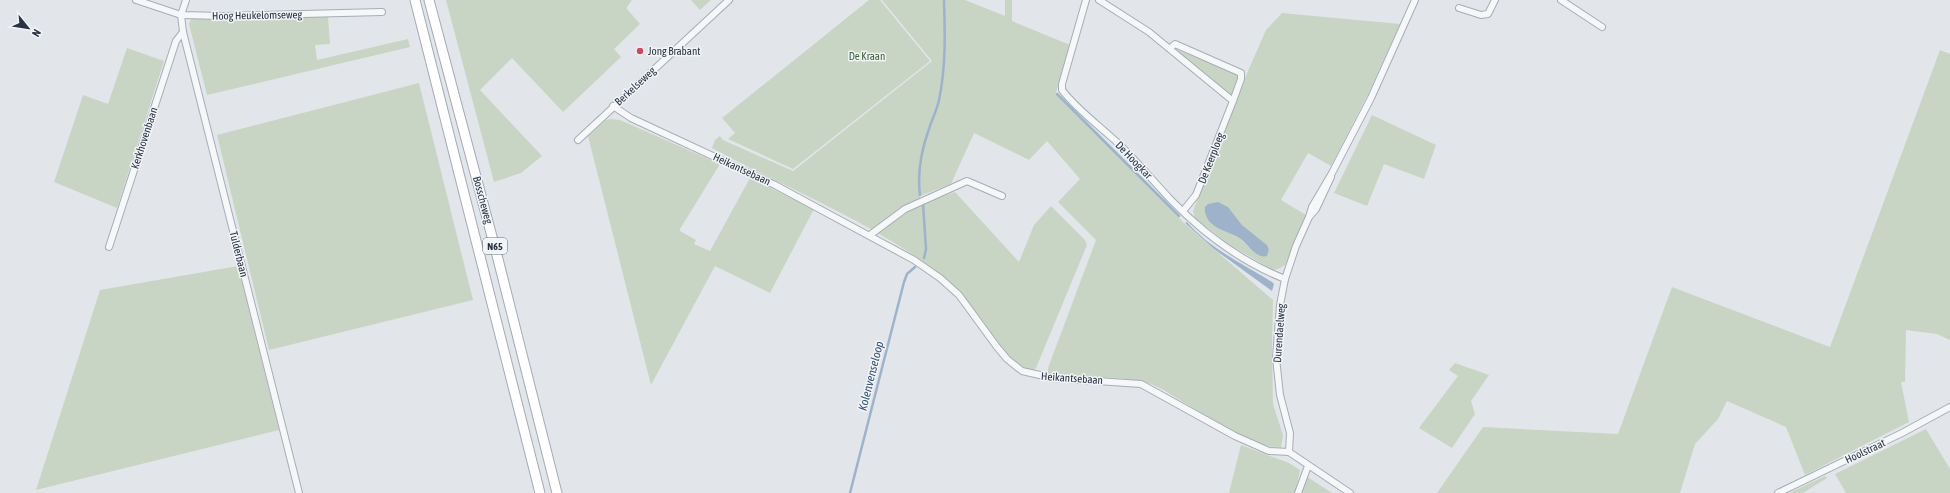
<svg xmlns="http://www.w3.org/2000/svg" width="1950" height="493" viewBox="0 0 1950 493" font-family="'Asap Condensed',sans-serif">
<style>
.green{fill:#c8d5c4;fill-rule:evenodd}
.water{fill:#9eb3ca}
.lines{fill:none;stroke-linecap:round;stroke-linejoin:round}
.stream{stroke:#9eb3ca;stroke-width:2.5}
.street-casing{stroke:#a7adb5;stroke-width:8}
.primary-casing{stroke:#a2aab6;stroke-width:11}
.street{stroke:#f5f7f9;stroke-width:6}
.primary{stroke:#fff;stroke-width:9}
.poi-dot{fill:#ce495d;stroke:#f2f5f8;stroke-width:1.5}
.labels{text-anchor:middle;stroke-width:3;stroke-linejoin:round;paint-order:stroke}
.shield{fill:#f2f5f8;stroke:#666d79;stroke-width:1}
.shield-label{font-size:10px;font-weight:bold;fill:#2a3343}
.street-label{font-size:11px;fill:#2a3343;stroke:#f2f5f8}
.poi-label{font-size:11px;fill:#2a3343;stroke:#f2f5f8;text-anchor:start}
.park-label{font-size:11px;fill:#3f5f38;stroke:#f2f5f8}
.water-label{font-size:12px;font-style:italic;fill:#345277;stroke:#f2f5f8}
</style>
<rect width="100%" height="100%" fill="#e2e6eb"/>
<g class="green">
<polygon points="446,0 632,0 627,7 627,9 640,24 614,49 621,57 563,112 512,58 480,90 542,156 521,173 494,182"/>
<polygon points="691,0 711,0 700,10"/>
<polygon points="869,0 880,0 930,61 793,169 728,139 735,133 722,118"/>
<path d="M882 0H965L1005 16V0H1012V21L1070 45 1056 93 1185 224 1273 300 1272 346 1273 404 1283 435 1281 448C1251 446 1209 418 1183 402 1173 396 1162 388 1151 384 1126 375 1084 378 1057 377L1048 374V368L1096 240 1058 202 1080 179 1047 141 1029 160 974 133 951 184 920 196V204L955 192 1019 262 1034 225 1051 206 1085 240 1087 245 1036 368 1033 371C1005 362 991 334 975 312 966 298 955 286 942 276 874 222 787 189 712 148L715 140 720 136 723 140 793 171 932 61Z"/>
<path d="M1282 13 1400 24 1368 94 1331 166 1308 153 1281 200 1306 215 1285 265 1278 269 1273 270 1230 245 1195 218 1193 211 1248 71 1266 30ZM1205 207 1229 209 1242 225 1267 245 1269 250 1267 256 1253 251 1239 238 1212 224 1207 218Z"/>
<polygon points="328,17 330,44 315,45 317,60 408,39 410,47 207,95 189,24 191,19"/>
<polygon points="127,48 164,61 117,208 54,182 83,95 108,104"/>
<polygon points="1177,50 1237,74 1238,79 1232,94 1228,94"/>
<polygon points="1940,50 1950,54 1950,340 1937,334 1906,330 1905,382 1901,382 1909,422 1805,475 1786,427 1727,401 1718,419 1695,444 1680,493 1437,493 1483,427 1618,434 1672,287 1830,347"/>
<polygon points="419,83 473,300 269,350 217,135"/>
<polygon points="1372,115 1436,145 1424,179 1384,164 1367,206 1334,193"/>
<polygon points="610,119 620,120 720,164 680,229 680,231 696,240 694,244 710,251 750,178 814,209 770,293 715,266 651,385 588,136 606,120"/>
<polygon points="238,266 279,430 36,490 100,290"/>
<polygon points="1455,363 1489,375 1471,401 1475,414 1452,448 1419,428 1458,376 1449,370"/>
<polygon points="1926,429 1950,469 1950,493 1846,493 1835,474"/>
<polygon points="1241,445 1289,463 1300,470 1295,493 1229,493"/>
<polygon points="1306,476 1332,493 1301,493"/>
<polygon points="1825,476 1827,478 1803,493 1789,493"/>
</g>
<g class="water">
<path d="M1218 202 1228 207 1242 225 1267 245 1269 250 1267 256C1257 259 1249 246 1242 240 1233 233 1220 231 1212 224 1207 220 1204 213 1205 207L1208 204Z"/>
<path d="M1187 222C1209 248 1243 264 1272 282L1274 284 1272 291 1214 249 1185 223Z"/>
</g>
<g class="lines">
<g class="stream">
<polyline points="1057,94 1179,216"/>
<path d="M920 195C917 172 921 151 929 129 932 119 937 110 939 100 946 67 945 34 944 0"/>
<polyline points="923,204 926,249 924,258"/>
<polyline points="850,493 904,282 907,274 915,267"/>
</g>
<g class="street-casing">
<g id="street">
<polyline points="136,0 181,15 224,16 382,12"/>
<polyline points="186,0 181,15 183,32 299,493"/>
<path d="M1086 0 1062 84V90C1079 112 1104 129 1124 149 1140 165 1155 183 1171 200 1203 233 1242 262 1285 279"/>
<polyline points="1099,0 1149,32 1233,101 1196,195 1183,211"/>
<polyline points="1561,0 1602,27"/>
<polyline points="1459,8 1481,15 1488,14 1495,0"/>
<polyline points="1170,48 1175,44 1241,73 1241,79 1233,101"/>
<polyline points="613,106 631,118 775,185 914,260 940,278 959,295 997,347 1007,359 1022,371 1053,378 1141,384 1235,436 1269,451 1289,452 1350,493"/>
<polyline points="578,140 729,0"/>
<polyline points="1310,216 1316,209 1331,177"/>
<polyline points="870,235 905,209 967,181 1002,196"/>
<polyline points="109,247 176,41 183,32"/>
<polyline points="1289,452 1290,433 1280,395 1276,358 1280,305 1285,279 1296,246 1309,217 1312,207 1332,173 1371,98 1415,0"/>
<polyline points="1298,493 1308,466"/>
<polyline points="1778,493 1902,433 1950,407"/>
</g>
</g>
<g class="primary-casing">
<g id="primary">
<polyline points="415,0 540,493"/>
<polyline points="429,0 499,263 557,493"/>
</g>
</g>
<use href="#street" class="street"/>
<use href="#primary" class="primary"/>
</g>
<circle class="poi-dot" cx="640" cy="51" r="4"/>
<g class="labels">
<rect class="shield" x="483" y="238" width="24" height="16" rx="3"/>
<g class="shield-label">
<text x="495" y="250">N65</text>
</g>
<g class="street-label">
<text transform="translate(257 15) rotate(-1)" y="4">Hoog Heukelomseweg</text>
<text transform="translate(635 86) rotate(-43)" y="4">Berkelseweg</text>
<text transform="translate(144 138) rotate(-72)" y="4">Kerkhovenbaan</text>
<text transform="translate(1211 158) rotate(-69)" y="4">De Keerploeg</text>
<text transform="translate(1134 160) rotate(46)" y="4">De Hoogkar</text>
<text transform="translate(742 169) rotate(25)" y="4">Heikantsebaan</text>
<text transform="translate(483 200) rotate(75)" y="4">Bosscheweg</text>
<text transform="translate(239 254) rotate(76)" y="4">Tulderbaan</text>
<text transform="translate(1279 333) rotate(-86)" y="4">Durendaelweg</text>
<text transform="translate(1072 378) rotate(4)" y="4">Heikantsebaan</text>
<text transform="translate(1865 451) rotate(-25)" y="4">Hoolstraat</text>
</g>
<g class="poi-label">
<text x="648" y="55">Jong Brabant</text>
</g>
<g class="park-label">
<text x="867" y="60">De Kraan</text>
</g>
<g class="water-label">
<text transform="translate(871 376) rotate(-76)" y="4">Kolenvenseloop</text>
</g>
</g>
<g transform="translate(28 28) rotate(120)" stroke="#f2f5f8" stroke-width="3" paint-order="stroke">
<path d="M0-3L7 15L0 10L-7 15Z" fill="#2a3343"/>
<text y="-6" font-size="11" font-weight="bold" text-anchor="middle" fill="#2a3343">N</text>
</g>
</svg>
